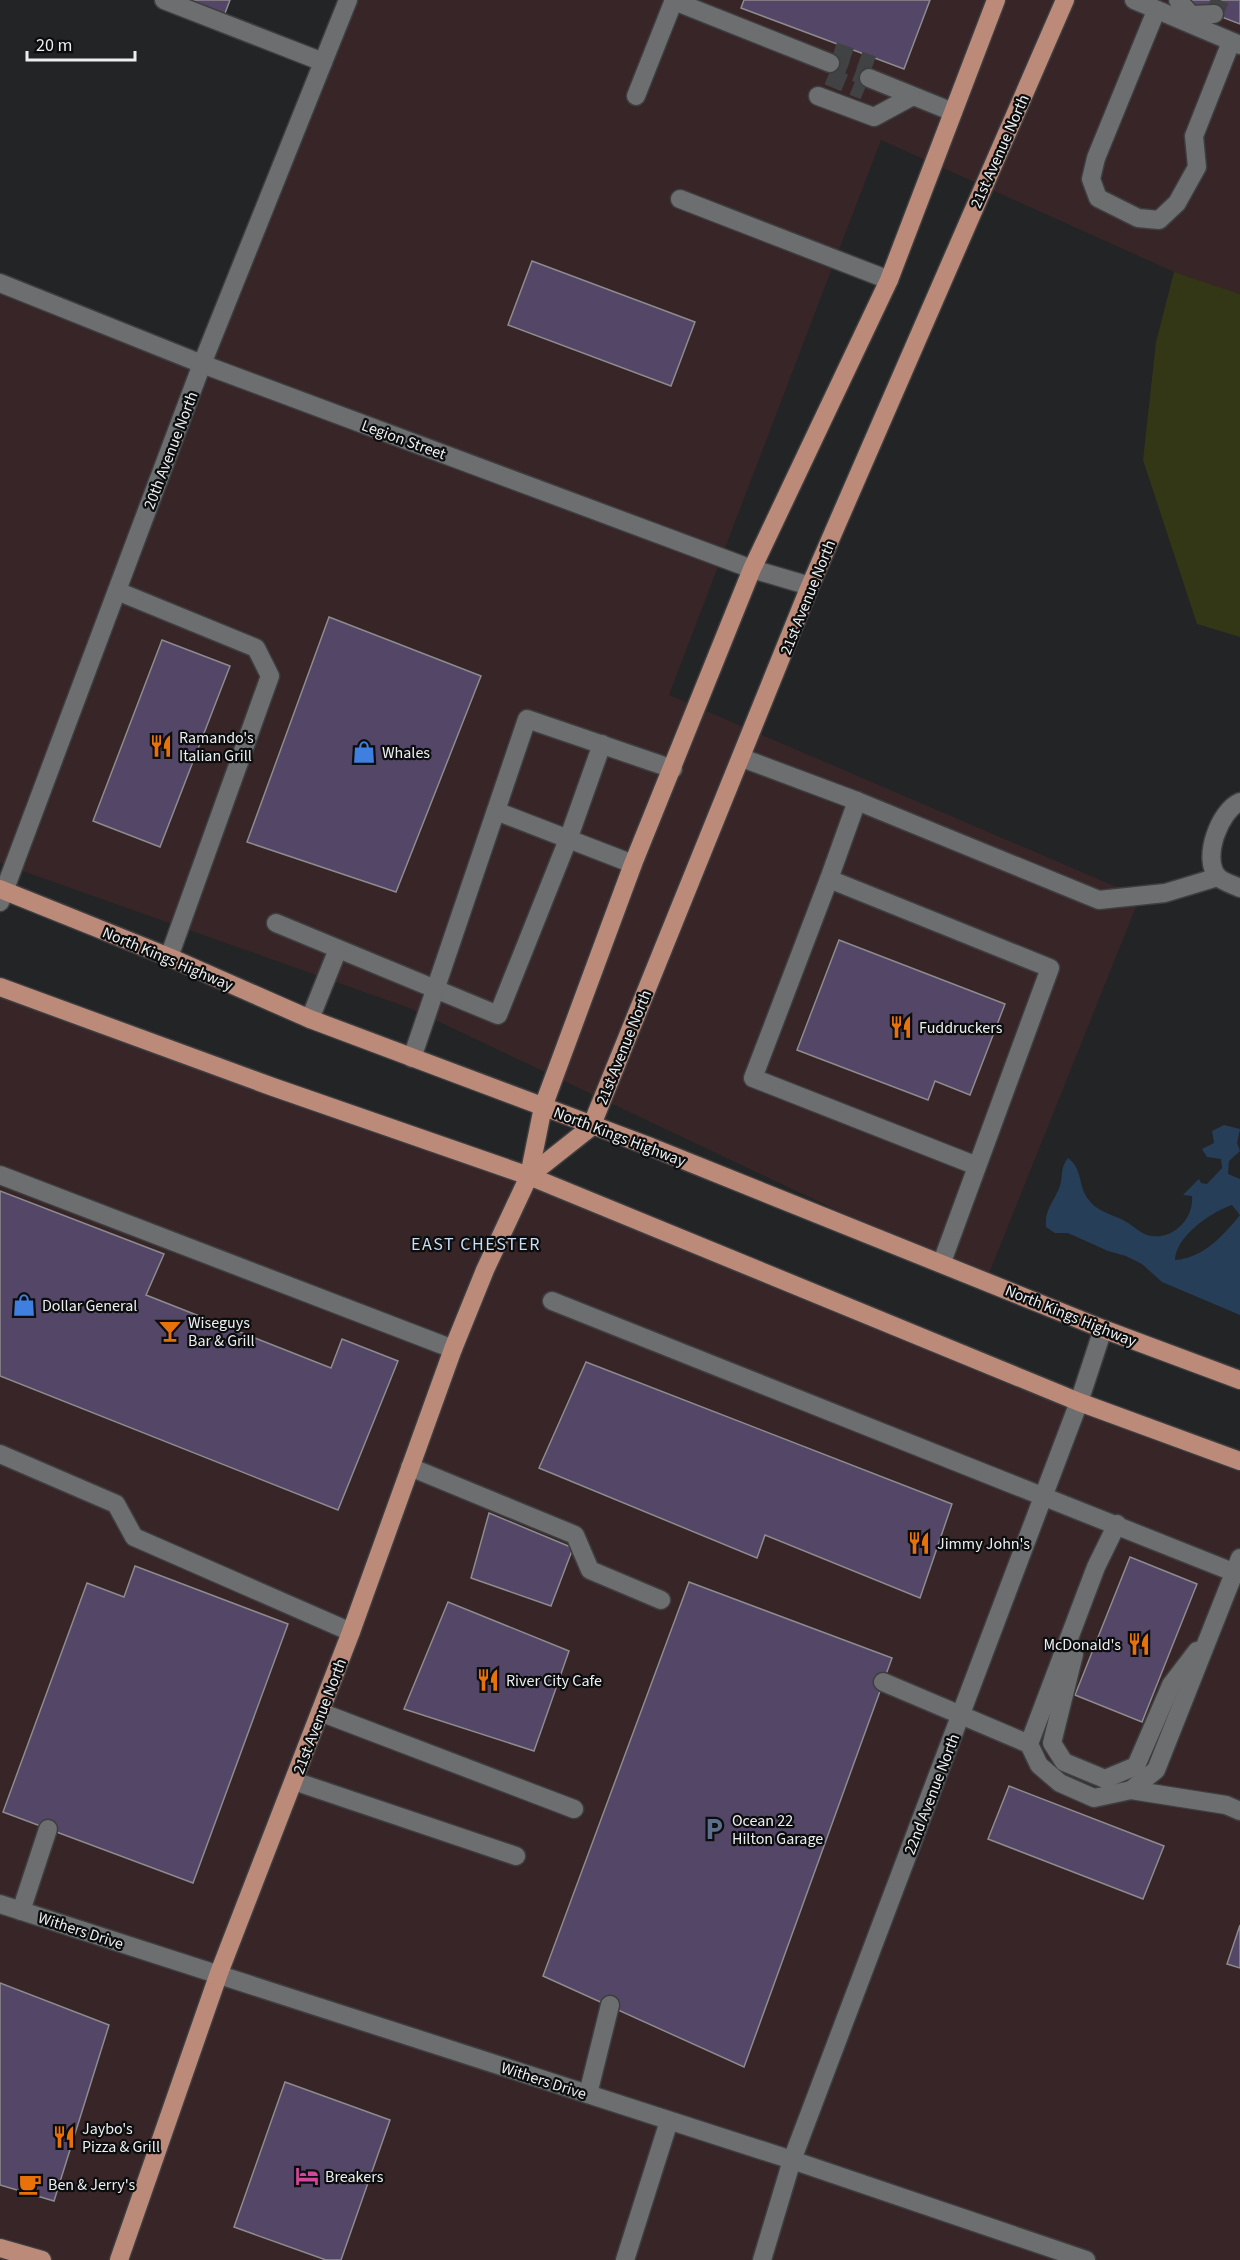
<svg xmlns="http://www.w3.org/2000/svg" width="1240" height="2260" viewBox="0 0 1240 2260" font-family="'Source Sans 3',sans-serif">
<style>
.commercial{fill:#382527}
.green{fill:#343715}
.water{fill:#273e59;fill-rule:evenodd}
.building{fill:#544667;stroke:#8c8b8d;stroke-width:1.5}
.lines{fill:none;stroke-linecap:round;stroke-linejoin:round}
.minor-tunnel{stroke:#404243;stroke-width:18;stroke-dasharray:18 9;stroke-linecap:butt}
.minor-casing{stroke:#3e3e40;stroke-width:21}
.major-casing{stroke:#3e3e40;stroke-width:21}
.minor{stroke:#6c6e70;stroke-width:18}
.major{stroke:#bc8a79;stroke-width:18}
.labels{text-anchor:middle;stroke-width:4.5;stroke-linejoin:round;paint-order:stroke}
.street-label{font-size:16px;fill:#edeeef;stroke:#0c0d0e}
.poi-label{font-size:16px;fill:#edeeef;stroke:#0c0d0e;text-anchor:start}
.neighbourhood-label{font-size:18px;letter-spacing:1.5px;fill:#c9ddf5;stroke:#0c0d0e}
</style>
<rect width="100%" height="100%" fill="#222425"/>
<g class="commercial">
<polygon points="344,0 1240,0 1240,294 1174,272 881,140 669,695 1140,897 986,1281 412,1009 0,863 0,283 202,364"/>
<polygon points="0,987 332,1105 1240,1461 1240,2260 0,2260"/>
</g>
<polygon class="green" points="1174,272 1240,294 1240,637 1197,624 1143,460 1156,342"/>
<path class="water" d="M1224 1125 1240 1129 1237 1143 1240 1151 1229 1161 1228 1174 1240 1179V1315L1162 1282 1142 1264 1126 1256 1108 1251 1068 1233H1055L1046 1227C1044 1210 1054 1202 1060 1186 1063 1175 1060 1168 1068 1158 1083 1169 1078 1186 1088 1199 1096 1211 1111 1214 1123 1220 1131 1224 1139 1232 1147 1235 1172 1242 1194 1219 1192 1196L1183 1195 1199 1179 1201 1183 1207 1184 1222 1168 1221 1159 1207 1157 1202 1149 1214 1143 1212 1131ZM1232 1205 1240 1215C1223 1236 1203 1258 1175 1260 1176 1236 1211 1212 1232 1205Z"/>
<g class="building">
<polygon points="181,0 230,0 224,16"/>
<polygon points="744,0 930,0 904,69 741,8"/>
<polygon points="1181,0 1240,0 1240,24 1214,14"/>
<polygon points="532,261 695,322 671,386 508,325"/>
<polygon points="329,617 481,676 396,892 247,842"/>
<polygon points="162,640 230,666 160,847 93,821"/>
<polygon points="839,940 1005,1004 970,1095 935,1081 928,1100 797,1050"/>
<polygon points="0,1191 164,1254 146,1295 331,1368 342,1339 398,1361 338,1510 0,1376"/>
<polygon points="586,1362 952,1504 920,1598 765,1535 757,1558 539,1468"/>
<polygon points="489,1513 573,1548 551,1606 471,1578"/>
<polygon points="1130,1557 1197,1584 1142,1722 1075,1695"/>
<polygon points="135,1566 288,1624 193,1883 3,1812 87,1583 124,1597"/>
<polygon points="689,1582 892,1658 744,2067 543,1976"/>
<polygon points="448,1602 569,1651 534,1751 404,1709"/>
<polygon points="1009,1786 1164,1846 1143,1899 988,1839"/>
<polygon points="1240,1925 1240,1968 1227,1964"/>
<polygon points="0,1983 109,2025 54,2201 0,2185"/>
<polygon points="285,2082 390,2120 341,2260 326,2260 234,2227"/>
</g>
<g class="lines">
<g class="minor-tunnel">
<polyline points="1214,14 1220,0"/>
<polyline points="834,51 873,65"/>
<polyline points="830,63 869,78"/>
<polyline points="828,76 864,91"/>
</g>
<g class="minor-casing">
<g id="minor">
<polyline points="164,0 323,62"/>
<polyline points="1134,0 1240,45"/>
<polyline points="1178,0 1191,15"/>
<polyline points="674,1 830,63"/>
<polyline points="1156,11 1096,158 1091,179 1098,198 1138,218 1159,220 1177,203 1197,167 1194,136 1231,42"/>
<polyline points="1191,15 1214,14"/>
<polyline points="869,78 953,112"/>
<polyline points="636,96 674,0"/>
<polyline points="818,96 874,117 911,97"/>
<polyline points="680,199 889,280"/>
<polyline points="0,283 202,364 752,569 810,586"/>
<polyline points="117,591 256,648 270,676 169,957"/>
<polyline points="742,758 857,801 1099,900 1165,893 1218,877"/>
<path d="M1240 802C1220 810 1201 859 1218 877 1223 882 1234 885 1240 888"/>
<polyline points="496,811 633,864"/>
<polyline points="829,879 857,801"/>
<polyline points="0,902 202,364 348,0"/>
<polyline points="276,923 498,1015 569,837 602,744"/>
<polyline points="310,1019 338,949"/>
<polyline points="412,1058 527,719 673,769"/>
<polyline points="0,1175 453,1349"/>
<polyline points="942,1262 1050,968 829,879 753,1078 977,1166"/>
<polyline points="552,1301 1233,1572"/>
<polyline points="0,1454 116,1504 134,1537 351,1632"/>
<polyline points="410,1467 575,1535 590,1570 661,1600"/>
<polyline points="1117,1524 1096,1567 1029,1744 1039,1765 1060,1783 1094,1798 1131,1790 1156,1770 1240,1558"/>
<polyline points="1074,1654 1052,1743 1064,1762 1105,1779 1136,1766 1171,1685 1197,1651"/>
<polyline points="883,1682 1029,1744"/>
<polyline points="320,1712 574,1809"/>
<polyline points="294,1781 516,1856"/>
<polyline points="1131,1790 1226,1805 1240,1811"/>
<polyline points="0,1904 792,2160 1086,2260"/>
<polyline points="21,1911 48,1829"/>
<polyline points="588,2094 610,2005"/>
<polyline points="625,2260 669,2121"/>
<polyline points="762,2260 792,2160 1079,1402 1103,1329"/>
</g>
</g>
<g class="major-casing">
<g id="major">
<polyline points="0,889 169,957 310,1019 651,1147 1103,1329 1240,1380"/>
<polyline points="0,987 273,1087 529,1176 1079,1402 1240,1461"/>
<polyline points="529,1176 591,1127 810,586 1065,0"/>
<polyline points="0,2248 42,2260"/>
<polyline points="119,2260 219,1973 351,1632 453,1349 485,1270 529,1176 543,1107 633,864 752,569 889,280 996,0"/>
</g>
</g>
<use href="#minor" class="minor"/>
<use href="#major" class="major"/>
</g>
<defs>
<g id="restaurant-bare" transform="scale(1.8)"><path d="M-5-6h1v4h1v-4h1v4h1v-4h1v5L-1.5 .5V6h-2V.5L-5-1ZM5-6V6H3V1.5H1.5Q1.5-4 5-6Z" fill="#e8710a" stroke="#0c0d0e" stroke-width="2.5" paint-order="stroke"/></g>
<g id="shop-bare" transform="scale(1.8)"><path d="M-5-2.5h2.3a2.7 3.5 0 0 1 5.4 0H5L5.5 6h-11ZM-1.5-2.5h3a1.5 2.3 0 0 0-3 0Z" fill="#3f7fe0" stroke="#0c0d0e" stroke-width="2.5" paint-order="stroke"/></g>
<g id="bar-bare" transform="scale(1.8)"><path d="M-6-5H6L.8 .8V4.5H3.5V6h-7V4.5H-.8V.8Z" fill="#e8710a" stroke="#0c0d0e" stroke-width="2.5" paint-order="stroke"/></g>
<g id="parking-bare" transform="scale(1.8)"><path d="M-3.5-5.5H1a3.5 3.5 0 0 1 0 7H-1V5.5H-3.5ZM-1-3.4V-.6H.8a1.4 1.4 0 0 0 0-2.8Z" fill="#5c6f8a" stroke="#0c0d0e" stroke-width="2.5" paint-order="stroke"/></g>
<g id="hotel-bare" transform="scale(1.8)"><path d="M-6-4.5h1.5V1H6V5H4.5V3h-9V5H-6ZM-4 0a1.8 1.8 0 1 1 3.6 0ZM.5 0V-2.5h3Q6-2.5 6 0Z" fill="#d1479c" stroke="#0c0d0e" stroke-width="2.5" paint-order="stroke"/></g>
<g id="cafe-bare" transform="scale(1.8)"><path d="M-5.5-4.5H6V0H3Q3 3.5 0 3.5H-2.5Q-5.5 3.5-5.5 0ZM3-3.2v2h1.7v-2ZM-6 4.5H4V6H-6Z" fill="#e8710a" stroke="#0c0d0e" stroke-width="2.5" paint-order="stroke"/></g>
</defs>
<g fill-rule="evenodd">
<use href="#restaurant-bare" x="161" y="746"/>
<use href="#shop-bare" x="364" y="752"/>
<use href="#restaurant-bare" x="901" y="1027"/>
<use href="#shop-bare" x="24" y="1305"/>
<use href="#bar-bare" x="170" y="1331"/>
<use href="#restaurant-bare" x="919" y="1543"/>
<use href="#restaurant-bare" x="1139" y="1644"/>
<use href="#restaurant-bare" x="488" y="1680"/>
<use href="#parking-bare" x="714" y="1829"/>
<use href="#restaurant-bare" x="64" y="2137"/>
<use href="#hotel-bare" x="307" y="2176"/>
<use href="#cafe-bare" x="30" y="2184"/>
</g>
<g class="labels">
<g class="street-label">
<text transform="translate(999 151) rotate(-66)" y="6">21st Avenue North</text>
<text transform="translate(404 439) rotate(20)" y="6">Legion Street</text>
<text transform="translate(170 450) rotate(-69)" y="6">20th Avenue North</text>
<text transform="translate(807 597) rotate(-68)" y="6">21st Avenue North</text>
<text transform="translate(168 958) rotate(23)" y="6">North Kings Highway</text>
<text transform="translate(623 1047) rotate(-68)" y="6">21st Avenue North</text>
<text transform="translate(620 1136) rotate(21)" y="6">North Kings Highway</text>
<text transform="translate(1071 1315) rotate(22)" y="6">North Kings Highway</text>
<text transform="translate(319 1716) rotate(-69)" y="6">21st Avenue North</text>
<text transform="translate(931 1794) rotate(-69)" y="6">22nd Avenue North</text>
<text transform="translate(81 1930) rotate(18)" y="6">Withers Drive</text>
<text transform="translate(544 2080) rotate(18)" y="6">Withers Drive</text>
</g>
<g class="poi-label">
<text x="179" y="743">Ramando's<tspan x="179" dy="18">Italian Grill</tspan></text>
<text x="382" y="758">Whales</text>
<text x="919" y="1033">Fuddruckers</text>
<text x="42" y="1311">Dollar General</text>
<text x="188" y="1328">Wiseguys<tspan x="188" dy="18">Bar &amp; Grill</tspan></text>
<text x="937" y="1549">Jimmy John's</text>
<text x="1121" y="1650" text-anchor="end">McDonald's</text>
<text x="506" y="1686">River City Cafe</text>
<text x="732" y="1826">Ocean 22<tspan x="732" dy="18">Hilton Garage</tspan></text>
<text x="82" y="2134">Jaybo's<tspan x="82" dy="18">Pizza &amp; Grill</tspan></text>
<text x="325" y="2182">Breakers</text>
<text x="48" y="2190">Ben &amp; Jerry's</text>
</g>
<g class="neighbourhood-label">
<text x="476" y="1250">EAST CHESTER</text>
</g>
</g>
<path d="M27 51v9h108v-9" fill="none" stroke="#edeeef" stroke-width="3"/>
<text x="36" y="51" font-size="18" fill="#edeeef" stroke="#0c0d0e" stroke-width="4.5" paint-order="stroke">20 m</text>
</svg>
